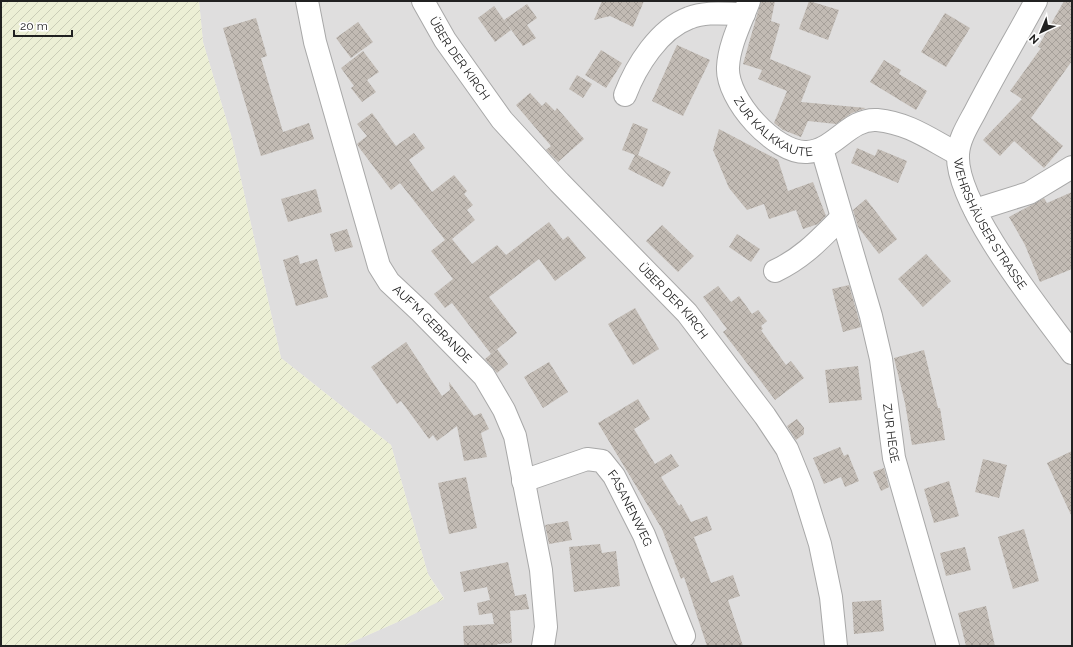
<svg xmlns="http://www.w3.org/2000/svg" width="1073" height="647" viewBox="0 0 1073 647" font-family="Raleway,sans-serif">
<style>
.residential{fill:#dfdede}
.farmland{fill:url(#farmland-furrows)}
.building{fill:url(#building-cross-hatch)}
.lines{fill:none;stroke-linecap:round;stroke-linejoin:round}
.minor-casing{stroke:#a8a8a8;stroke-width:24}
.minor{stroke:#fff;stroke-width:22}
.labels{text-anchor:middle;stroke-width:3;stroke-linejoin:round;paint-order:stroke}
.street-label{font-size:12px;fill:#212121;stroke:#fff}
</style>
<defs>
<pattern id="farmland-furrows" width="10" height="10" patternUnits="userSpaceOnUse"><rect width="10" height="10" fill="#ecefd5"/><path d="M-1 1l2-2M0 10L10 0M9 11l2-2" fill="none" stroke="#cacdb7"/></pattern>
<pattern id="building-cross-hatch" width="8" height="8" patternUnits="userSpaceOnUse"><rect width="8" height="8" fill="#c2bbb4"/><path d="M0 0l8 8M0 8l8-8" fill="none" stroke="#a6a09a"/></pattern>
</defs>
<rect width="100%" height="100%" fill="#f1efe8"/>
<polygon class="residential" points="199,1 1072,1 1072,646 343,646 402,620 444,598 428,574 391,445 281,358 231,135 203,42"/>
<polygon class="farmland" points="1,1 199,1 203,42 231,135 281,358 391,445 428,574 444,599 402,620 343,646 1,646"/>
<g class="building">
<polygon points="602,1 644,1 633,27 610,16 594,20"/>
<polygon points="761,1 775,1 771,21 780,24 770,59 811,76 801,102 866,108 852,113 836,124 808,121 801,137 783,130 774,123 787,91 758,79 762,70 743,64"/>
<polygon points="809,1 839,10 828,40 799,29"/>
<polygon points="1064,1 1072,1 1072,61 1031,118 1063,146 1044,168 1014,141 1000,156 983,140 1022,99 1010,91 1041,48 1038,47"/>
<polygon points="527,4 537,18 527,25 536,38 523,46 504,20"/>
<polygon points="494,6 511,30 495,42 478,18"/>
<polygon points="945,13 970,28 946,67 921,52"/>
<polygon points="256,18 267,56 261,58 283,132 309,123 314,139 261,156 223,28"/>
<polygon points="358,22 373,42 351,58 336,38"/>
<polygon points="677,45 710,60 683,116 652,101"/>
<polygon points="601,50 622,63 606,88 585,75"/>
<polygon points="363,51 379,72 367,80 376,92 362,102 351,88 354,86 341,68"/>
<polygon points="884,60 901,70 899,74 927,91 916,110 870,82"/>
<polygon points="577,75 592,84 583,98 569,89"/>
<polygon points="530,93 542,106 546,102 555,111 557,108 584,139 558,162 546,150 551,146 516,105"/>
<polygon points="372,113 396,146 414,133 425,148 409,160 432,192 454,175 467,191 464,194 473,205 467,210 475,220 452,239 472,264 497,245 506,255 549,222 563,240 568,236 586,258 555,281 539,259 489,297 517,333 491,354 452,303 445,308 434,294 453,279 431,251 445,240 400,183 391,190 358,146 357,144 367,136 357,124"/>
<polygon points="633,123 648,129 638,155 671,172 663,187 628,169 635,155 622,150"/>
<polygon points="719,129 778,160 788,191 813,182 826,216 818,224 803,229 796,210 769,219 764,204 747,210 729,188 713,150"/>
<polygon points="857,148 875,156 878,149 907,161 898,183 851,163"/>
<polygon points="316,189 322,212 288,222 281,199"/>
<polygon points="1072,192 1072,269 1040,282 1025,245 1009,217 1044,198 1047,203"/>
<polygon points="866,199 897,239 879,254 858,227 853,210"/>
<polygon points="662,225 694,256 678,272 646,241"/>
<polygon points="347,229 353,247 335,252 330,234"/>
<polygon points="737,234 760,249 751,262 729,247"/>
<polygon points="926,254 951,281 923,307 898,279"/>
<polygon points="298,255 300,264 317,259 328,297 296,306 283,260"/>
<polygon points="849,285 861,327 843,332 832,289"/>
<polygon points="718,286 731,302 739,296 752,314 758,310 767,321 761,326 763,329 761,330 786,365 791,361 804,378 775,400 723,332 727,329 703,297"/>
<polygon points="635,308 659,349 633,365 608,324"/>
<polygon points="406,342 442,396 450,390 449,382 474,416 481,413 489,429 481,433 487,457 464,461 457,426 437,441 433,435 429,439 401,401 397,404 371,367"/>
<polygon points="497,349 508,364 497,373 485,359"/>
<polygon points="924,350 938,408 940,408 945,440 912,445 905,403 894,358"/>
<polygon points="549,362 568,392 543,408 524,377"/>
<polygon points="858,366 862,400 829,403 825,370"/>
<polygon points="638,399 650,419 634,429 655,464 671,454 679,466 661,477 679,506 681,504 691,522 707,516 712,530 694,537 711,583 733,575 740,596 728,600 743,646 707,646 684,577 681,579 662,529 598,423"/>
<polygon points="797,419 804,428 804,434 796,440 787,426"/>
<polygon points="840,447 844,456 848,454 859,481 845,487 841,477 824,484 813,458"/>
<polygon points="1072,451 1072,517 1047,463"/>
<polygon points="983,459 1007,465 999,498 975,492"/>
<polygon points="884,468 889,487 881,491 873,472"/>
<polygon points="466,477 477,528 449,534 438,483"/>
<polygon points="949,481 959,516 934,523 924,489"/>
<polygon points="568,521 572,540 549,544 545,525"/>
<polygon points="1024,529 1039,581 1013,589 998,537"/>
<polygon points="600,544 602,553 616,551 620,586 574,592 569,547"/>
<polygon points="965,547 971,570 946,576 940,553"/>
<polygon points="508,562 515,596 526,594 529,609 510,611 512,643 497,644 498,646 464,646 463,626 494,624 492,613 479,615 477,603 490,600 487,587 464,592 460,572"/>
<polygon points="881,600 884,631 854,634 852,602"/>
<polygon points="986,606 995,646 966,646 958,613"/>
</g>
<g class="lines">
<g class="minor-casing">
<g id="minor">
<path id="s1" d="M307 1 315 42 379 266 389 282 421 312 484 376 504 410 515 436 541 570 546 627 543 646"/>
<path id="s2" d="M423 1 445 40 502 120 559 182 687 313 765 416 787 449 802 486 820 544 831 597 836 646"/>
<path id="s3" d="M749 1C741 22 729 45 728 67 726 99 775 154 807 152 834 151 849 118 877 120 909 123 931 140 958 154"/>
<path id="s4" d="M1036 1C1016 38 994 75 975 112 968 125 959 139 958 154 955 205 1041 311 1072 353"/>
<path d="M625 95C636 66 659 29 689 18 706 11 726 14 744 14"/>
<path id="s5" d="M822 149 871 316 881 359 894 458 948 646"/>
<polyline points="975,210 1029,193 1072,167"/>
<path d="M775 271C803 258 820 239 841 218"/>
<path id="s6" d="M523 481 587 459 602 461 614 476 644 535 684 636"/>
</g>
</g>
<use href="#minor" class="minor"/>
</g>
<g class="labels">
<g class="street-label">
<text dy="4" stroke="none"><textPath href="#s2" startOffset="68">ÜBER DER KIRCH</textPath></text>
<text dy="4" stroke="none"><textPath href="#s3" startOffset="151">ZUR KALKKAUTE</textPath></text>
<text dy="4" stroke="none"><textPath href="#s4" startOffset="250">WEHRSHÄUSER STRASSE</textPath></text>
<text dy="4" stroke="none"><textPath href="#s2" startOffset="392">ÜBER DER KIRCH</textPath></text>
<text dy="4" stroke="none"><textPath href="#s1" startOffset="354">AUF'M GEBRANDE</textPath></text>
<text dy="4" stroke="none"><textPath href="#s5" startOffset="293">ZUR HEGE</textPath></text>
<text dy="4" stroke="none"><textPath href="#s6" startOffset="138">FASANENWEG</textPath></text>
</g>
</g>
<rect width="1073" height="647" fill="none" stroke="#212121" stroke-width="4"/>
<g transform="translate(1041 32) rotate(224)" stroke="#ffffff" stroke-width="3" paint-order="stroke">
<path d="M0-3L7 15L0 10L-7 15Z" fill="#212121"/>
<text y="-6" font-size="11" font-weight="bold" text-anchor="middle" fill="#212121">N</text>
</g>
<path d="M14 30v6h58v-6" fill="none" stroke="#212121" stroke-width="2"/>
<text x="20" y="30" font-size="12" fill="#212121" stroke="#ffffff" stroke-width="3" paint-order="stroke">20 m</text>
</svg>
